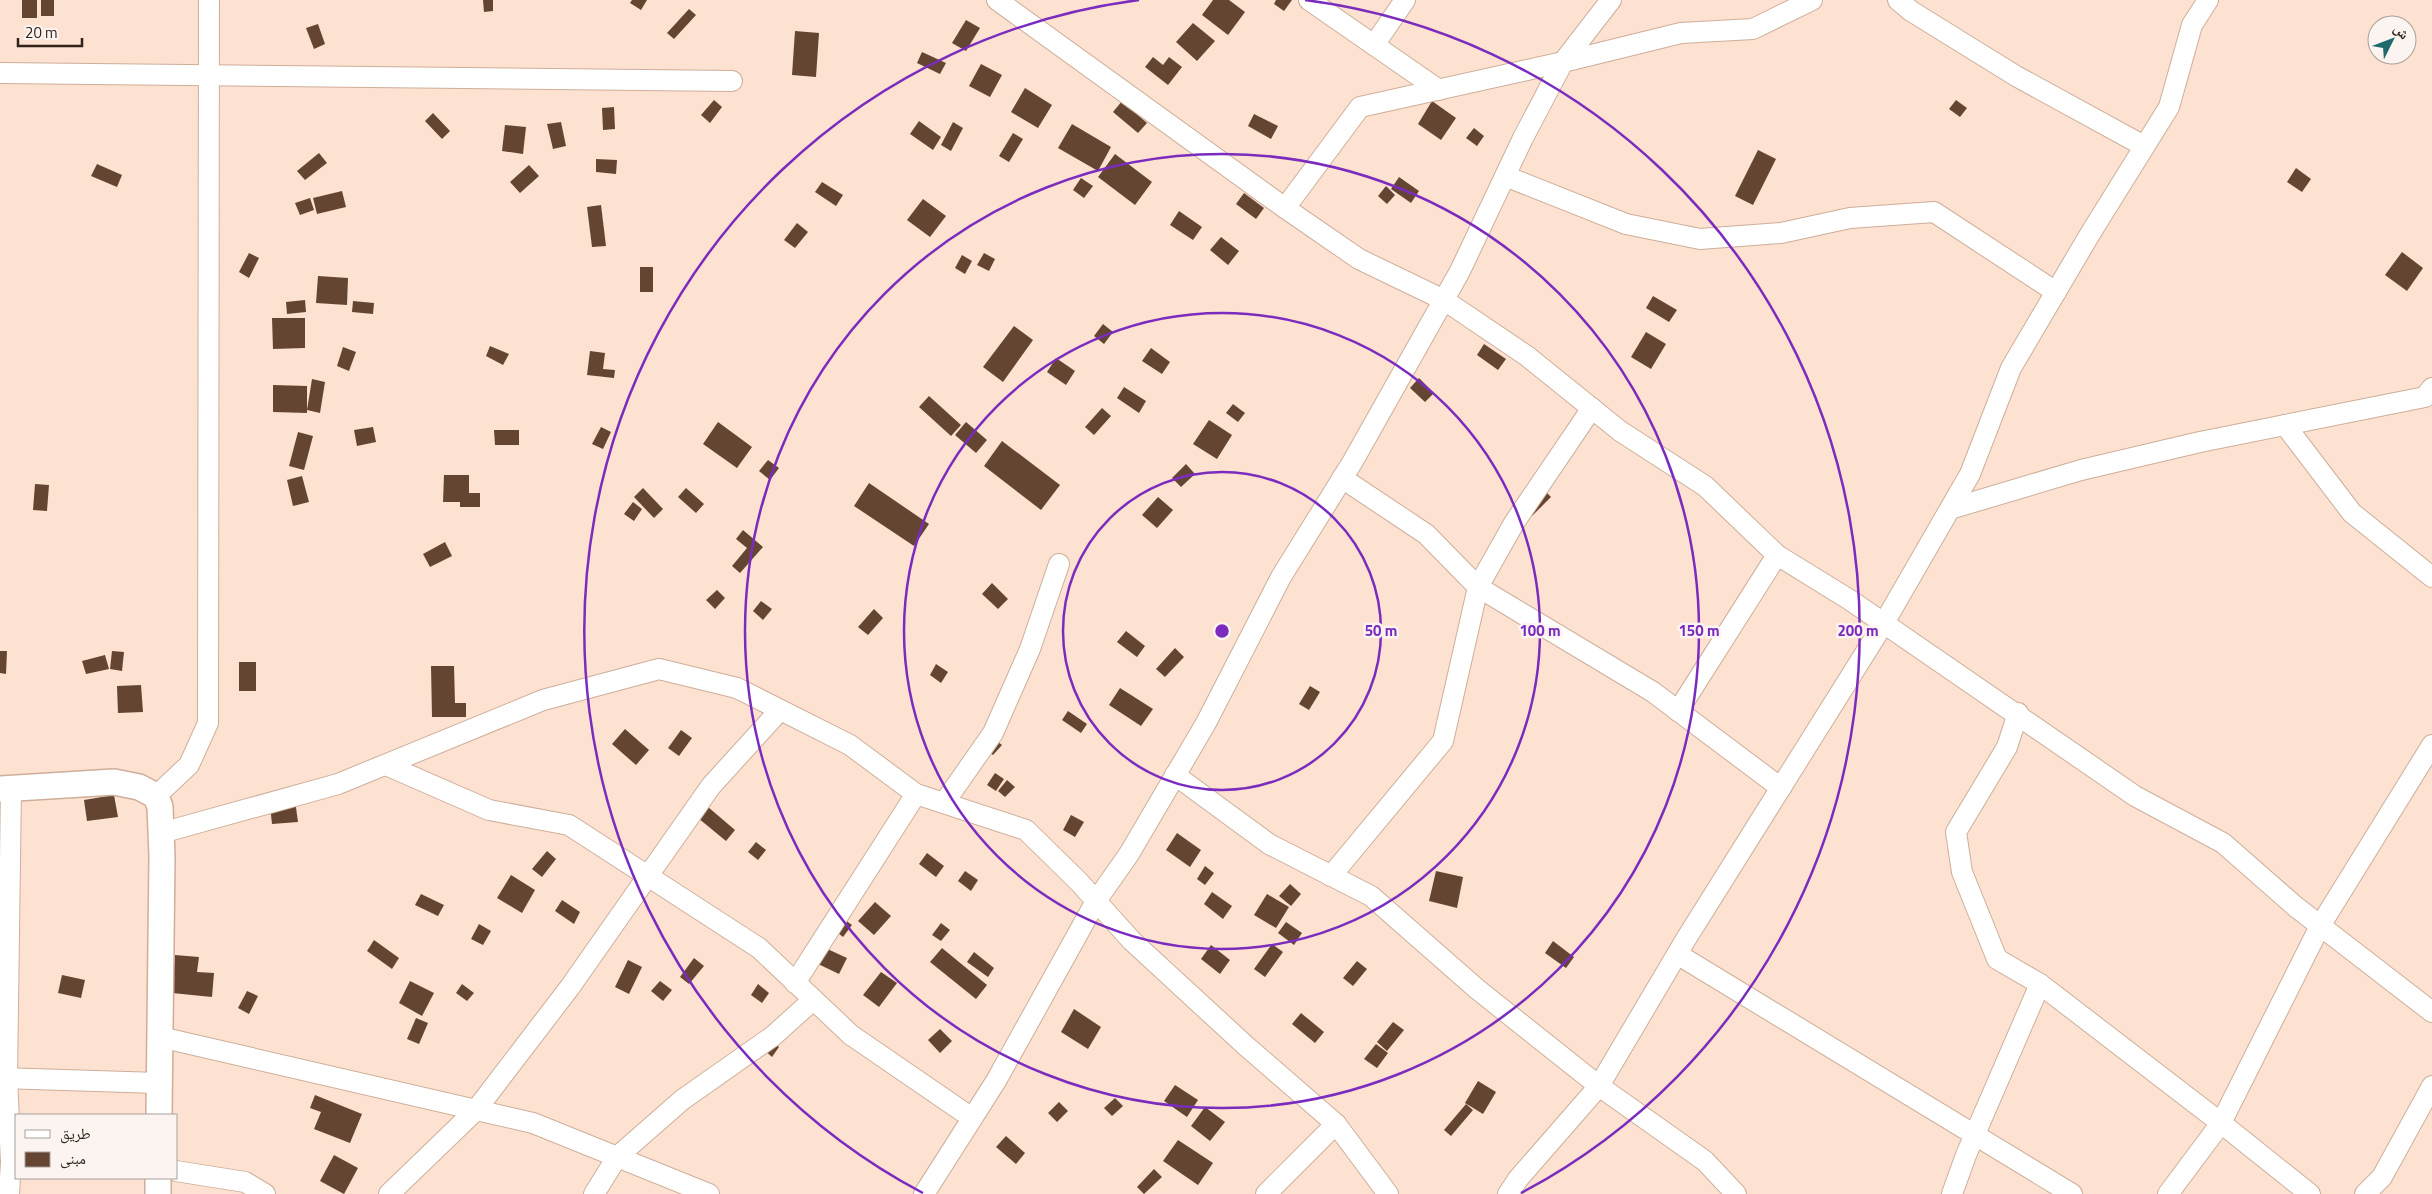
<svg xmlns="http://www.w3.org/2000/svg" width="2432" height="1194" viewBox="0 0 2432 1194" font-family="'Titillium Web','Noto Naskh Arabic',sans-serif">
<style>
.building{fill:#644531}
.lines{fill:none;stroke-linecap:round;stroke-linejoin:round}
.minor-casing{stroke:#ceae9a;stroke-width:22}
.tertiary-casing{stroke:#ceae9a;stroke-width:28}
.minor{stroke:#fff;stroke-width:20}
.tertiary{stroke:#fff;stroke-width:25}
.ring{fill:none;stroke:#7b2cbf;stroke-width:2.5}
.centre{fill:#7b2cbf;stroke:#fbf4f0;stroke-width:2.5}
.ring-label{font-size:15px;text-anchor:middle;font-weight:bold;fill:#7b2cbf;stroke:#fbf4f0;stroke-width:5;stroke-linejoin:round;paint-order:stroke}
</style>
<rect width="100%" height="100%" fill="#fde2d1"/>
<g class="building">
<rect x="22" y="0" width="15" height="18"/>
<rect x="41" y="0" width="13" height="16"/>
<polygon points="483,0 493,0 493,11 484,12"/>
<polygon points="632,0 647,0 641,10 630,3"/>
<polygon points="1213,0 1229,0 1245,12 1228,35 1202,15"/>
<polygon points="1276,0 1292,0 1284,11 1274,4"/>
<polygon points="689,9 696,15 674,39 667,33"/>
<polygon points="966,20 980,28 966,51 952,43"/>
<polygon points="1193,23 1215,41 1197,61 1176,42"/>
<polygon points="318,24 325,44 314,49 306,28"/>
<polygon points="795,31 819,33 816,77 792,75"/>
<polygon points="922,52 946,63 940,74 917,63"/>
<polygon points="1153,57 1163,65 1169,57 1182,67 1168,85 1145,67"/>
<polygon points="981,64 1002,75 990,97 969,86"/>
<polygon points="1025,88 1052,105 1038,128 1011,112"/>
<polygon points="714,100 722,107 710,123 701,115"/>
<polygon points="1956,100 1967,108 1960,117 1949,109"/>
<polygon points="1122,101 1147,123 1138,133 1113,112"/>
<polygon points="1432,101 1456,118 1441,140 1418,124"/>
<polygon points="614,107 615,129 603,130 602,108"/>
<polygon points="433,113 450,131 442,139 425,121"/>
<polygon points="1254,114 1278,126 1271,139 1248,126"/>
<polygon points="919,121 941,137 933,150 910,134"/>
<polygon points="561,122 566,146 553,149 547,124"/>
<polygon points="953,122 963,128 951,151 941,145"/>
<polygon points="1072,124 1111,147 1098,171 1058,148"/>
<polygon points="505,125 526,127 523,154 502,151"/>
<polygon points="1474,128 1484,136 1477,146 1466,138"/>
<polygon points="1013,133 1023,139 1009,162 999,156"/>
<polygon points="1758,150 1776,159 1753,205 1735,196"/>
<polygon points="319,153 327,163 305,180 297,171"/>
<polygon points="1115,154 1152,182 1135,205 1098,177"/>
<polygon points="596,159 617,160 616,174 596,172"/>
<polygon points="97,164 122,175 117,187 91,176"/>
<polygon points="529,165 539,176 520,193 510,182"/>
<polygon points="2296,168 2311,179 2302,192 2287,182"/>
<polygon points="1399,177 1419,191 1411,203 1391,189"/>
<polygon points="1081,178 1093,186 1084,198 1073,190"/>
<polygon points="822,182 843,195 836,206 815,192"/>
<polygon points="1386,186 1395,195 1387,204 1378,196"/>
<polygon points="342,191 346,207 317,214 313,198"/>
<polygon points="1244,193 1264,208 1256,219 1236,204"/>
<polygon points="310,198 314,210 300,215 295,203"/>
<polygon points="923,199 946,216 930,237 907,220"/>
<polygon points="601,205 606,246 592,247 587,207"/>
<polygon points="1179,211 1202,227 1193,240 1170,225"/>
<polygon points="797,223 808,232 795,248 784,240"/>
<polygon points="1221,237 1239,251 1228,265 1210,250"/>
<polygon points="2402,252 2423,268 2407,291 2385,275"/>
<polygon points="249,253 259,258 249,278 239,272"/>
<polygon points="984,253 995,259 989,271 977,265"/>
<polygon points="962,255 972,261 965,274 955,268"/>
<rect x="640" y="267" width="13" height="25"/>
<polygon points="318,276 348,278 347,305 316,303"/>
<polygon points="1653,296 1677,310 1669,322 1646,308"/>
<polygon points="305,300 306,312 287,314 286,302"/>
<polygon points="353,301 374,303 373,314 352,312"/>
<polygon points="272,318 305,318 305,348 273,349"/>
<polygon points="1103,324 1113,332 1104,344 1094,336"/>
<polygon points="1014,326 1033,340 1003,382 983,367"/>
<polygon points="1646,332 1666,344 1651,369 1631,357"/>
<polygon points="1484,344 1506,359 1498,370 1477,355"/>
<polygon points="490,346 509,354 503,365 486,356"/>
<polygon points="343,347 356,352 349,371 337,366"/>
<polygon points="1151,348 1170,362 1162,374 1142,361"/>
<polygon points="590,351 605,353 603,369 615,370 614,378 587,375"/>
<polygon points="1056,358 1075,371 1066,385 1047,372"/>
<polygon points="1419,378 1434,393 1425,402 1410,388"/>
<polygon points="312,379 325,382 320,413 307,410 307,413 273,412 273,385 307,386 307,410"/>
<polygon points="1124,387 1146,401 1139,413 1117,398"/>
<polygon points="929,396 961,425 951,436 919,407"/>
<polygon points="1233,404 1245,413 1238,422 1226,413"/>
<polygon points="1102,408 1111,416 1094,435 1085,427"/>
<polygon points="1209,420 1232,435 1217,459 1193,444"/>
<polygon points="718,422 752,447 737,468 703,444"/>
<polygon points="966,422 987,440 976,453 955,435"/>
<polygon points="373,427 376,442 357,446 354,430"/>
<polygon points="601,427 611,432 603,449 592,444"/>
<polygon points="494,430 519,430 519,445 495,445"/>
<polygon points="298,432 313,436 304,470 289,466"/>
<polygon points="1002,441 1060,485 1041,510 984,466"/>
<polygon points="768,460 779,468 770,480 759,471"/>
<polygon points="1186,464 1195,474 1181,487 1172,478"/>
<polygon points="444,475 469,475 469,493 480,493 480,507 460,507 460,502 443,502"/>
<polygon points="302,476 309,502 293,506 287,480"/>
<polygon points="869,483 929,524 914,546 854,506"/>
<polygon points="35,484 49,485 47,511 33,510"/>
<polygon points="643,488 663,509 654,518 634,497"/>
<polygon points="686,488 704,504 696,513 678,497"/>
<polygon points="1542,488 1551,497 1532,516 1523,506"/>
<polygon points="1158,497 1173,510 1157,528 1142,515"/>
<polygon points="633,502 642,509 634,521 624,514"/>
<polygon points="743,530 763,547 740,573 732,566 747,548 736,539"/>
<polygon points="445,542 452,556 430,567 423,554"/>
<polygon points="992,583 1008,599 998,609 982,594"/>
<polygon points="717,590 725,598 715,609 706,600"/>
<polygon points="761,601 772,609 763,620 753,611"/>
<polygon points="874,609 883,618 868,635 858,627"/>
<polygon points="1126,631 1145,646 1137,657 1117,642"/>
<polygon points="1175,648 1184,657 1165,677 1156,669"/>
<polygon points="0,651 7,651 6,674 0,673"/>
<polygon points="112,651 124,652 122,671 110,669"/>
<polygon points="105,655 109,669 86,674 82,661"/>
<rect x="239" y="662" width="17" height="29"/>
<polygon points="936,664 948,672 941,683 930,675"/>
<polygon points="431,666 454,666 455,703 466,703 466,717 432,717"/>
<polygon points="141,685 143,712 118,713 117,686"/>
<polygon points="1310,686 1320,692 1309,710 1299,704"/>
<polygon points="1120,688 1153,709 1141,726 1109,705"/>
<polygon points="1068,711 1087,724 1081,733 1062,720"/>
<polygon points="625,729 649,750 636,765 612,744"/>
<polygon points="681,730 692,738 679,756 668,748"/>
<polygon points="993,738 1002,745 993,755 984,748"/>
<polygon points="995,773 1004,779 996,791 987,785"/>
<polygon points="1007,780 1015,787 1005,797 998,791"/>
<polygon points="294,793 298,822 272,824 269,796"/>
<polygon points="114,795 118,817 87,821 84,800"/>
<polygon points="708,807 735,830 726,841 698,818"/>
<polygon points="1071,815 1084,822 1075,837 1063,830"/>
<polygon points="1177,833 1201,850 1190,867 1166,850"/>
<polygon points="756,842 766,850 758,860 748,852"/>
<polygon points="547,851 556,859 542,877 532,869"/>
<polygon points="927,853 944,866 936,877 919,864"/>
<polygon points="1205,866 1214,873 1205,885 1197,879"/>
<polygon points="965,871 978,880 971,891 958,881"/>
<polygon points="1436,871 1463,877 1457,908 1429,901"/>
<polygon points="511,875 535,890 522,913 497,898"/>
<polygon points="1290,884 1301,894 1291,906 1279,896"/>
<polygon points="1212,892 1232,906 1223,919 1204,904"/>
<polygon points="421,894 444,905 438,916 415,905"/>
<polygon points="1267,894 1289,907 1276,928 1254,915"/>
<polygon points="562,900 580,912 574,924 555,911"/>
<polygon points="875,902 891,916 874,935 858,921"/>
<polygon points="841,917 852,925 843,937 833,929"/>
<polygon points="1286,922 1302,933 1294,945 1278,933"/>
<polygon points="941,923 950,930 941,941 932,935"/>
<polygon points="479,924 491,931 483,945 471,939"/>
<polygon points="374,940 399,958 392,969 367,951"/>
<polygon points="1553,941 1574,957 1566,968 1545,953"/>
<polygon points="1272,944 1283,952 1265,977 1254,969"/>
<polygon points="1211,945 1230,960 1220,974 1201,959"/>
<polygon points="823,947 847,958 839,974 816,963"/>
<polygon points="942,948 987,985 976,999 930,962"/>
<polygon points="974,952 994,968 988,977 967,962"/>
<polygon points="175,955 199,957 197,972 214,973 212,997 172,993"/>
<polygon points="694,958 704,966 689,984 680,977"/>
<polygon points="628,960 642,967 629,994 615,987"/>
<polygon points="1357,961 1367,969 1353,986 1343,978"/>
<polygon points="881,972 897,983 879,1007 863,995"/>
<polygon points="62,975 85,980 81,998 58,993"/>
<polygon points="410,981 434,993 422,1016 399,1003"/>
<polygon points="660,981 672,990 663,1001 651,991"/>
<polygon points="462,984 474,993 467,1001 456,993"/>
<polygon points="758,984 769,993 762,1003 751,995"/>
<polygon points="247,991 258,996 249,1014 238,1008"/>
<polygon points="1074,1009 1101,1027 1088,1049 1061,1032"/>
<polygon points="1301,1013 1324,1032 1315,1043 1292,1024"/>
<polygon points="416,1018 428,1023 419,1044 407,1039"/>
<polygon points="1393,1022 1404,1030 1387,1051 1377,1042"/>
<polygon points="940,1029 952,1041 940,1053 928,1040"/>
<polygon points="769,1039 779,1047 772,1057 762,1048"/>
<polygon points="1376,1044 1388,1053 1377,1068 1364,1059"/>
<polygon points="1478,1081 1496,1092 1483,1114 1465,1103"/>
<polygon points="1175,1085 1198,1100 1187,1117 1164,1101"/>
<polygon points="315,1095 362,1114 350,1143 314,1129 321,1112 310,1108"/>
<polygon points="1115,1098 1123,1106 1112,1116 1104,1108"/>
<polygon points="1059,1102 1068,1111 1057,1122 1048,1113"/>
<polygon points="1466,1104 1473,1110 1451,1136 1444,1130"/>
<polygon points="1205,1107 1225,1122 1210,1141 1191,1126"/>
<polygon points="1006,1136 1025,1153 1016,1164 996,1147"/>
<polygon points="1178,1140 1213,1163 1198,1185 1163,1161"/>
<polygon points="334,1155 358,1168 344,1194 320,1181"/>
<polygon points="1154,1169 1162,1177 1144,1194 1137,1187"/>
</g>
<g class="lines">
<g class="minor-casing">
<g id="minor">
<polyline points="997,0 1285,208 1359,259 1444,300 1527,356 1620,431 1705,486 1777,555 1850,600 2135,796 2223,843 2296,907 2432,1012"/>
<polyline points="1309,0 1439,90"/>
<polyline points="1898,0 1911,11 2016,76 2144,146"/>
<polyline points="1374,45 1405,0"/>
<polyline points="0,73 732,81"/>
<polyline points="1505,176 1626,224 1700,239 1781,233 1850,218 1934,212 2056,292"/>
<polyline points="1285,208 1360,107 1563,62 1681,33 1753,29 1812,0"/>
<polyline points="2285,425 2352,513 2432,577"/>
<polyline points="1342,478 1426,534 1478,587 1653,692 1781,788"/>
<polyline points="1950,509 2081,470 2200,442 2425,397 2432,388"/>
<polyline points="1678,711 1777,555"/>
<polyline points="2018,713 2007,747 1956,832 1962,872 1997,959 2040,984 2221,1123 2310,1194"/>
<polyline points="386,765 489,810 569,825 759,948 851,1035 972,1118"/>
<polyline points="1175,775 1269,844 1371,896 1477,989 1599,1086 1705,1161 1736,1194"/>
<polyline points="156,796 189,765 208,723 209,0"/>
<polyline points="944,803 993,733 1030,649 1059,564"/>
<polyline points="161,833 338,784 543,700 659,669 737,688 850,745 916,794 1026,830 1079,882 1132,941 1246,1046 1336,1124 1388,1194"/>
<polyline points="1331,876 1443,741 1478,587 1514,523 1592,408"/>
<polyline points="1677,954 2072,1194"/>
<polyline points="795,983 916,794"/>
<polyline points="160,1037 533,1123 709,1194"/>
<polyline points="0,1078 159,1083"/>
<polyline points="176,1171 245,1182 265,1194"/>
<polyline points="9,1194 11,1162 7,1078 11,788"/>
<polyline points="389,1194 476,1110 570,987 711,786 780,710"/>
<polyline points="594,1194 617,1157 682,1100 773,1036 813,1000"/>
<polyline points="924,1194 996,1081 1096,901 1129,854 1206,723 1281,577 1353,461 1460,271 1523,138 1563,62 1611,0"/>
<polyline points="1266,1194 1336,1124"/>
<polyline points="1508,1194 1518,1179 1599,1086 1686,939 1884,623 1970,474 2011,368 2090,234 2169,107 2192,25 2208,0"/>
<polyline points="1952,1194 1966,1155 2040,984"/>
<polyline points="2168,1194 2221,1123 2320,926 2432,745"/>
<polyline points="2365,1194 2382,1177 2432,1086"/>
</g>
</g>
<g class="tertiary-casing">
<g id="tertiary">
<polyline points="0,789 114,782 139,787 156,796 160,807 162,856 159,1115"/>
<polyline points="158,1194 158,1178"/>
</g>
</g>
<use href="#minor" class="minor"/>
<use href="#tertiary" class="tertiary"/>
</g>
<g class="ring">
<circle cx="1222" cy="631" r="159"/>
<circle cx="1222" cy="631" r="318"/>
<circle cx="1222" cy="631" r="477"/>
<path d="M923 1193A636 636 0 0 1 1139 0M1305 0A636 636 0 0 1 1521 1193"/>
</g>
<circle cx="1222" cy="631" r="8" class="centre"/>
<g class="ring-label">
<text x="1381" y="636">50 m</text>
<text x="1540" y="636">100 m</text>
<text x="1699" y="636">150 m</text>
<text x="1858" y="636">200 m</text>
</g>
<rect x="15" y="1114" width="162" height="65" fill="#fbf4f0" stroke="#a9a09b"/>
<rect x="25" y="1130" width="25" height="8" fill="#ffffff" stroke="#a9a09b"/>
<text x="60" y="1139" font-size="15" fill="#2f231b">طريق</text>
<rect x="25" y="1152" width="25" height="15" fill="#644531" stroke="#a9a09b"/>
<text x="60" y="1164" font-size="15" fill="#2f231b">مبنى</text>
<g transform="translate(2392 40) rotate(48)"><circle r="24" fill="#fbf4f0" stroke="#a9a09b"/>
<path d="M0-4L9 19L0 12L-9 19Z" fill="#1e6a6c"/>
<text y="-8" font-size="14" font-weight="bold" text-anchor="middle" fill="#2f231b">ش</text>
</g>
<path d="M18 38v8h64v-8" fill="none" stroke="#2f231b" stroke-width="2.5"/>
<text x="25" y="38" font-size="15" fill="#2f231b" stroke="#fbf4f0" stroke-width="4" paint-order="stroke">20 m</text>
</svg>
